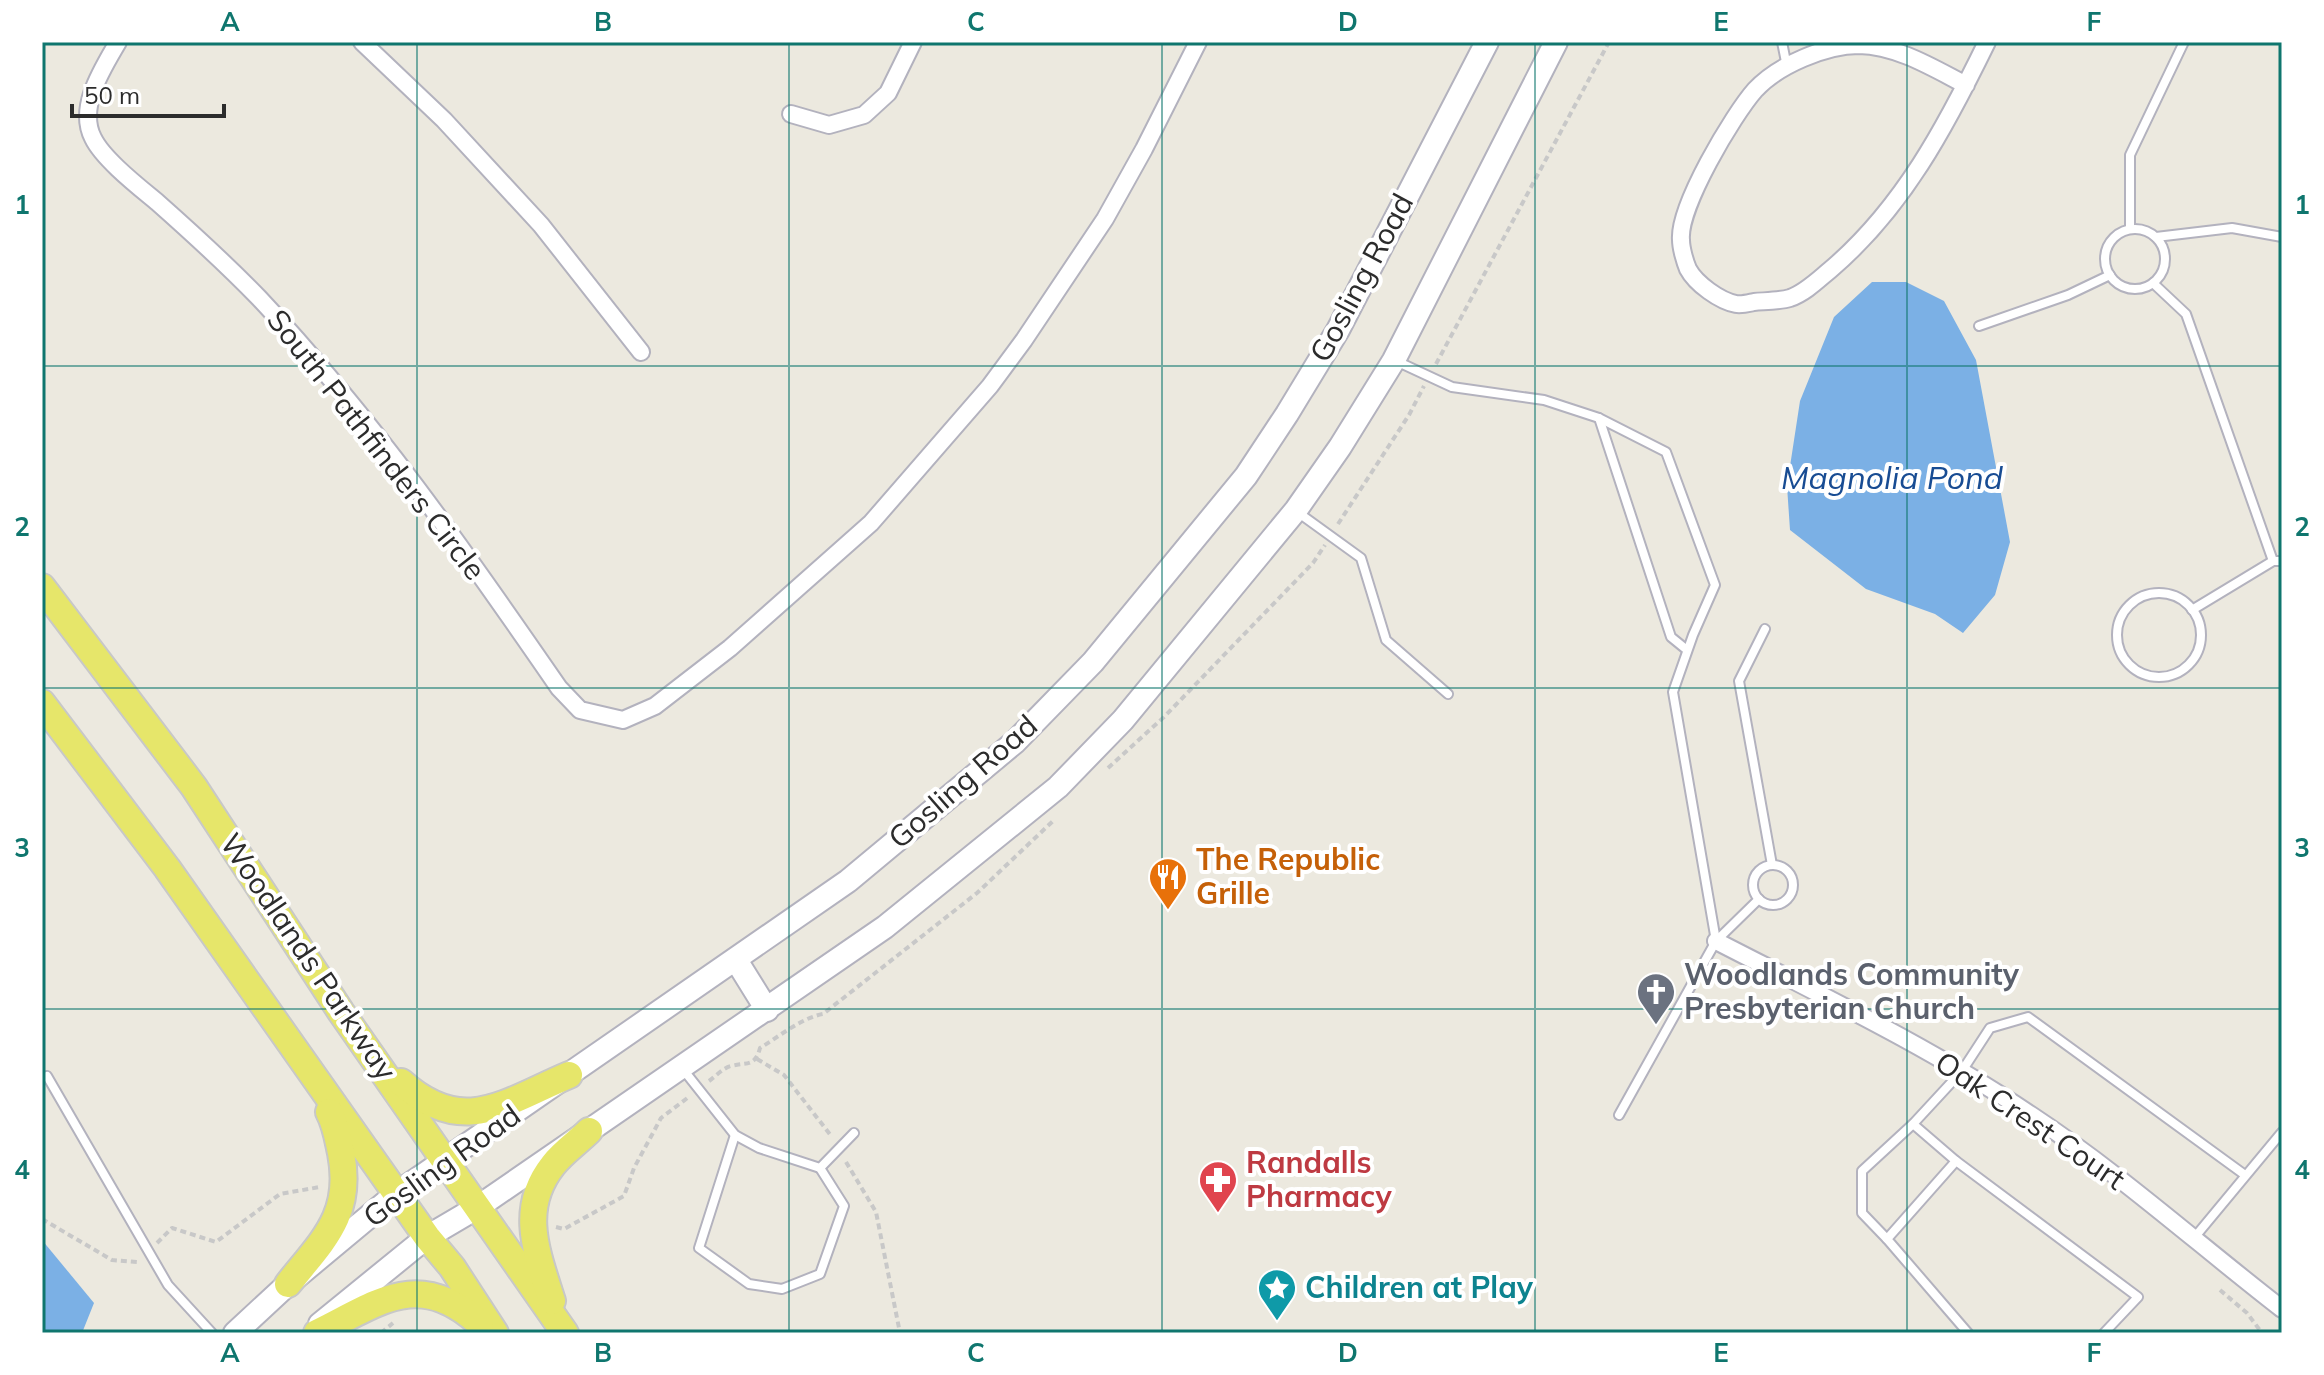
<svg xmlns="http://www.w3.org/2000/svg" width="2324" height="1375" viewBox="0 0 2324 1375" font-family="Mulish,sans-serif">
<style>
.water{fill:#7bb0e5}
.lines{fill:none;stroke-linecap:round;stroke-linejoin:round}
.lane-casing{stroke:#b3b2be;stroke-width:12}
.street-casing{stroke:#b3b2be;stroke-width:20}
.secondary-casing{stroke:#b3b2be;stroke-width:26}
.primary-casing{stroke:#c8c8c8;stroke-width:30}
.path{stroke:#c8c8c8;stroke-width:4;stroke-dasharray:6 4;stroke-linecap:butt}
.lane{stroke:#fff;stroke-width:8}
.street{stroke:#fff;stroke-width:16}
.secondary{stroke:#fff;stroke-width:22}
.primary{stroke:#e6e66a;stroke-width:26}
.grid{fill:none;stroke:#0f766e;stroke-width:2;stroke-opacity:0.55}
.labels{text-anchor:middle;stroke-width:8;stroke-linejoin:round;paint-order:stroke}
.street-label{font-size:30px;fill:#2c2c2c;stroke:#fff}
.food-label{font-size:30px;font-weight:bold;fill:#c56008;stroke:#fff;text-anchor:start}
.worship-label{font-size:30px;font-weight:bold;fill:#5b616d;stroke:#fff;text-anchor:start}
.health-label{font-size:30px;font-weight:bold;fill:#be3a42;stroke:#fff;text-anchor:start}
.culture-label{font-size:30px;font-weight:bold;fill:#0d838f;stroke:#fff;text-anchor:start}
.water-label{font-size:32px;font-style:italic;fill:#184c93;stroke:#fff}
.neatline{fill:none;stroke:#0f766e;stroke-width:3}
.grid-label{font-size:26px;text-anchor:middle;font-weight:bold;fill:#0f766e}
</style>
<rect width="100%" height="100%" fill="#ece9df"/>
<g class="water">
<polygon points="1872,282 1906,282 1944,301 1976,360 2010,542 1995,595 1963,633 1935,614 1866,589 1790,530 1787,486 1800,401 1834,317"/>
<polygon points="42,1240 94,1303 82,1333 42,1333"/>
</g>
<g class="lines">
<g class="lane-casing">
<g id="lane">
<polyline points="1782,42 1787,67"/>
<polyline points="2130,229 2130,155 2184,42"/>
<circle cx="2135" cy="259" r="30"/>
<polyline points="2156,237 2232,228 2282,237"/>
<polyline points="2153,283 2186,314 2273,561"/>
<polyline points="1979,326 2068,295 2110,275"/>
<polyline points="1394,360 1452,387 1544,400 1599,418 1666,452 1715,585 1693,635 1673,692 1716,941"/>
<polyline points="1599,418 1671,637 1687,650"/>
<polyline points="1296,511 1361,558 1386,640 1448,694"/>
<circle cx="2159" cy="635" r="42"/>
<polyline points="2192,610 2273,561 2282,561"/>
<polyline points="1765,629 1739,681 1772,865"/>
<circle cx="1773" cy="885" r="20"/>
<polyline points="682,1068 735,1135 759,1148 820,1168 854,1133"/>
<polyline points="47,1076 168,1285 212,1333"/>
<polyline points="1619,1115 1716,941 1759,899"/>
<polyline points="1913,1124 1956,1161"/>
<polyline points="735,1135 699,1248 749,1284 782,1289 820,1274 844,1206 820,1168"/>
<polyline points="2194,1238 2282,1132"/>
<polyline points="1887,1239 1862,1213 1862,1171 1913,1124 1962,1071 1990,1028 2028,1017 2245,1175"/>
<polyline points="1968,1333 1887,1239 1956,1161 2138,1297 2104,1333"/>
</g>
</g>
<g class="street-casing">
<g id="street">
<path d="M118 42C103 68 77 107 93 138 103 159 139 187 157 202 192 233 227 265 259 298 371 417 466 553 559 688L580 710 623 720 655 706 730 648 871 523 990 386 1024 340 1105 219 1144 149 1198 42"/>
<polyline points="362,42 444,120 541,225 641,352"/>
<path d="M1966 85C1933 68 1898 46 1859 45 1826 45 1778 65 1755 90 1733 115 1678 207 1681 240 1681 248 1685 262 1688 269 1696 284 1720 301 1736 304 1742 305 1749 303 1754 302 1766 301 1780 301 1790 298 1805 293 1819 279 1830 270 1903 208 1946 126 1987 42"/>
<polyline points="791,114 829,125 864,115 888,93 913,42"/>
<path d="M1716 941C1823 996 1931 1048 2031 1115 2119 1173 2198 1244 2282 1309"/>
</g>
</g>
<g class="secondary-casing">
<g id="secondary">
<polyline points="736,960 767,1010"/>
<polyline points="320,1324 427,1237 478,1207 885,927 1058,787 1123,720 1296,510 1340,447 1394,360 1556,42"/>
<polyline points="235,1333 288,1284 396,1194 848,881 1015,742 1093,662 1246,476 1287,414 1338,330 1487,42"/>
</g>
</g>
<g class="primary-casing">
<g id="primary">
<polyline points="42,587 194,787 341,1012 565,1333"/>
<polyline points="42,703 167,868 427,1237 452,1267 495,1333"/>
<path d="M401 1082C463 1138 505 1102 569 1075"/>
<path d="M288 1284C323 1240 353 1215 341 1153 338 1139 336 1125 329 1112"/>
<path d="M552 1301C537 1253 518 1209 553 1165 563 1152 578 1142 589 1131"/>
<path d="M317 1333C378 1303 419 1268 480 1324"/>
</g>
</g>
<g class="path">
<polyline points="1436,364 1609,42"/>
<polyline points="1338,524 1409,415 1424,386"/>
<polyline points="1108,768 1164,717 1313,563 1325,545"/>
<polyline points="757,1059 784,1075 832,1137"/>
<path d="M709 1081C716 1076 723 1068 731 1066 747 1062 755 1067 760 1048 780 1036 801 1018 823 1014L977 893 1053 821"/>
<polyline points="846,1162 876,1212 900,1333"/>
<polyline points="42,1219 112,1260 137,1262 139,1260"/>
<polyline points="556,1227 564,1229 624,1196 634,1168 661,1118 690,1096"/>
<polyline points="157,1243 172,1228 216,1242 280,1194 320,1187"/>
<polyline points="2220,1290 2247,1313 2262,1333"/>
<polyline points="381,1333 393,1323"/>
</g>
<use href="#lane" class="lane"/>
<use href="#street" class="street"/>
<use href="#secondary" class="secondary"/>
<use href="#primary" class="primary"/>
</g>
<path class="grid" d="M417 42V1333M789 42V1333M1162 42V1333M1535 42V1333M1907 42V1333M42 366H2282M42 688H2282M42 1009H2282"/>
<defs>
<g id="restaurant-pin" transform="scale(2)"><path d="M0 17L-7.5 6A9.5 9.5 0 1 1 7.5 6Z" fill="#e8710a" stroke="#fff"/><path d="M-5-6h1v4h1v-4h1v4h1v-4h1v5L-1.5 .5V6h-2V.5L-5-1ZM5-6V6H3V1.5H1.5Q1.5-4 5-6Z" fill="#fff"/></g>
<g id="church-pin" transform="scale(2)"><path d="M0 17L-7.5 6A9.5 9.5 0 1 1 7.5 6Z" fill="#6b7280" stroke="#fff"/><path d="M-1.2-6h2.4v3.5h3.3v2.4h-3.3V6h-2.4V-.1h-3.3v-2.4h3.3Z" fill="#fff"/></g>
<g id="pharmacy-pin" transform="scale(2)"><path d="M0 17L-7.5 6A9.5 9.5 0 1 1 7.5 6Z" fill="#e0444e" stroke="#fff"/><path d="M-2-6h4v4h4v4h-4v4h-4v-4h-4v-4h4Z" fill="#fff"/></g>
<g id="sight-pin" transform="scale(2)"><path d="M0 17L-7.5 6A9.5 9.5 0 1 1 7.5 6Z" fill="#0f9aa8" stroke="#fff"/><path d="M0-6L1.8-2.2L6-1.7L2.9 1.2L3.7 5.4L0 3.3L-3.7 5.4L-2.9 1.2L-6-1.7L-1.8-2.2Z" fill="#fff"/></g>
</defs>
<g fill-rule="evenodd">
<use href="#restaurant-pin" x="1168" y="877"/>
<use href="#church-pin" x="1656" y="992"/>
<use href="#pharmacy-pin" x="1218" y="1180"/>
<use href="#sight-pin" x="1277" y="1288"/>
</g>
<g class="labels">
<g class="street-label">
<text transform="translate(1362 278) rotate(-62)" y="10">Gosling Road</text>
<text transform="translate(376 445) rotate(52)" y="10">South Pathfinders Circle</text>
<text transform="translate(963 782) rotate(-41)" y="10">Gosling Road</text>
<text transform="translate(308 957) rotate(56)" y="10">Woodlands Parkway</text>
<text transform="translate(2030 1121) rotate(34)" y="10">Oak Crest Court</text>
<text transform="translate(442 1166) rotate(-36)" y="10">Gosling Road</text>
</g>
<g class="food-label">
<text x="1196" y="870">The Republic<tspan x="1196" dy="34">Grille</tspan></text>
</g>
<g class="worship-label">
<text x="1684" y="985">Woodlands Community<tspan x="1684" dy="34">Presbyterian Church</tspan></text>
</g>
<g class="health-label">
<text x="1246" y="1173">Randalls<tspan x="1246" dy="34">Pharmacy</tspan></text>
</g>
<g class="culture-label">
<text x="1305" y="1298">Children at Play</text>
</g>
<g class="water-label">
<text x="1892" y="489">Magnolia Pond</text>
</g>
</g>
<rect width="2324" height="1375" fill="none" stroke="#ffffff" stroke-width="88"/>
<path d="M72 104v12h152v-12" fill="none" stroke="#2c2c2c" stroke-width="4"/>
<text x="84" y="104" font-size="24" fill="#2c2c2c" stroke="#ffffff" stroke-width="6" paint-order="stroke">50 m</text>
<rect x="44" y="44" width="2236" height="1287" class="neatline"/>
<g class="grid-label">
<text x="230" y="31">A</text>
<text x="603" y="31">B</text>
<text x="976" y="31">C</text>
<text x="1348" y="31">D</text>
<text x="1721" y="31">E</text>
<text x="2094" y="31">F</text>
<text x="22" y="214">1</text>
<text x="2302" y="214">1</text>
<text x="22" y="536">2</text>
<text x="2302" y="536">2</text>
<text x="22" y="857">3</text>
<text x="2302" y="857">3</text>
<text x="22" y="1179">4</text>
<text x="2302" y="1179">4</text>
<text x="230" y="1362">A</text>
<text x="603" y="1362">B</text>
<text x="976" y="1362">C</text>
<text x="1348" y="1362">D</text>
<text x="1721" y="1362">E</text>
<text x="2094" y="1362">F</text>
</g>
</svg>
